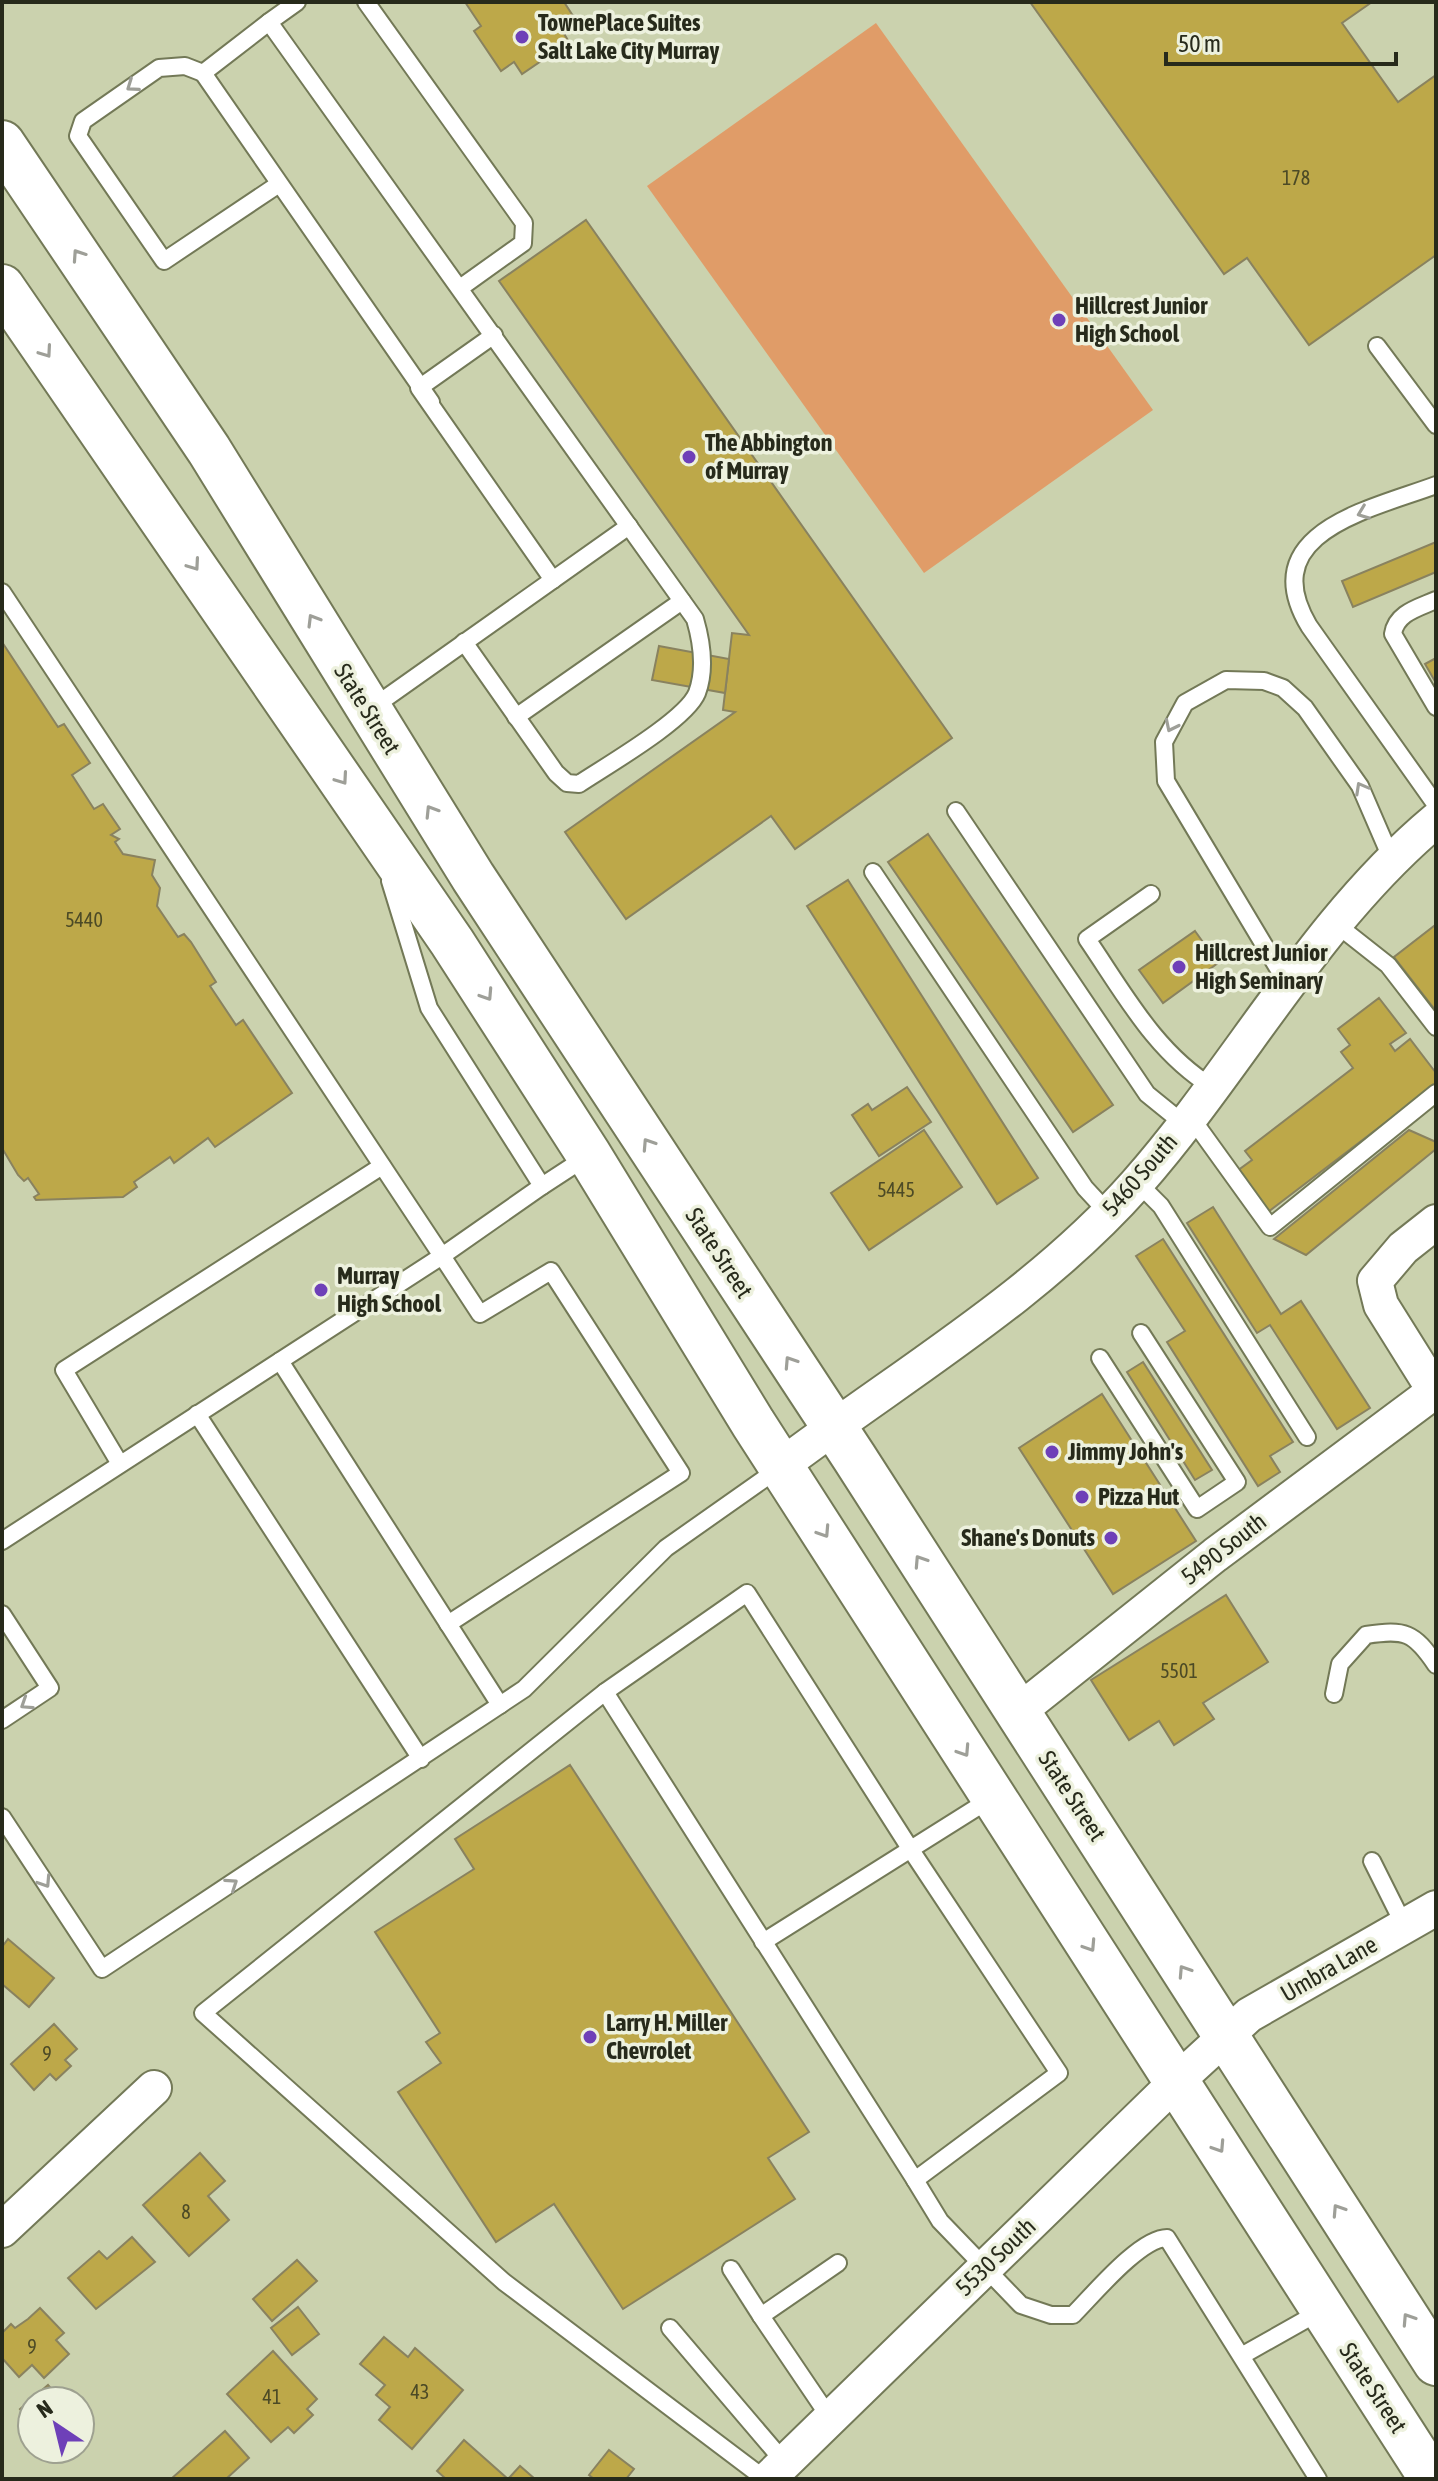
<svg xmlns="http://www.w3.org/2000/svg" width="1438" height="2481" viewBox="0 0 1438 2481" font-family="'Asap Condensed',sans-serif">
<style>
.green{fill:#e09c68}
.building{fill:#bda849;stroke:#89825f;stroke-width:2}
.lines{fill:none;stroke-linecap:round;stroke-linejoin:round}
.lane-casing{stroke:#737957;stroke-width:20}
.street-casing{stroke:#737957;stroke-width:38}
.primary-casing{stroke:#737957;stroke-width:48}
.lane{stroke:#fff;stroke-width:16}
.street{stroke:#fff;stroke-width:34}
.primary{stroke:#fff;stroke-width:44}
.oneway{stroke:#9e9f98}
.poi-dot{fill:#6e40b8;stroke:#edf1de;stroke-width:3}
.labels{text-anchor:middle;stroke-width:7;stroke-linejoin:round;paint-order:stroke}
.number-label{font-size:20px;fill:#4c4a26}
.poi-label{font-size:24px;font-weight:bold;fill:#272a1b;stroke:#edf1de;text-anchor:start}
.street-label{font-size:24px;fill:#272a1b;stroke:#edf1de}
</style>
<rect width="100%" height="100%" fill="#cbd2ae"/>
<polygon class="green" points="876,23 1153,410 924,573 647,186"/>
<g class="building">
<polygon points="465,2 564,2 577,22 563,32 569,42 522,74 514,62 501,71 474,31 481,26"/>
<polygon points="1030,2 1372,2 1342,23 1398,102 1436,75 1436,255 1309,345 1247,258 1224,274"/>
<polygon points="586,220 952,738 795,849 771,816 626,919 565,832 735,712 723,710 732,633 749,635 499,281"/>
<polygon points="1436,542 1436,572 1353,607 1342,581"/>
<polygon points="2,642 58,727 64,724 90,763 72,775 94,809 103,804 120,829 111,835 119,839 115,842 123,854 155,860 152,875 160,888 157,906 178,937 184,934 191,942 216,982 210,986 236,1025 243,1020 292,1093 215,1147 208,1138 174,1163 170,1157 134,1182 137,1187 123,1197 36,1200 34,1197 39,1194 28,1178 24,1181 18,1175 2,1148"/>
<polygon points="659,646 729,659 725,693 652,680"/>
<polygon points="1436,658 1436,683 1425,664"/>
<polygon points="928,834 1113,1105 1073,1132 888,862"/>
<polygon points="848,880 1038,1178 997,1204 807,906"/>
<polygon points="1434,926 1436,929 1436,1011 1394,957"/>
<polygon points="1195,931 1218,963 1163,1003 1139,970"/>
<polygon points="1379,998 1406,1033 1390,1044 1395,1051 1410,1039 1436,1073 1436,1084 1268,1212 1237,1171 1252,1160 1245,1151 1353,1068 1341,1052 1350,1045 1338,1029"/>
<polygon points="907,1087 931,1122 879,1156 852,1115 868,1104 872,1110"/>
<polygon points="924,1130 962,1187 869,1250 831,1193"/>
<polygon points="1409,1130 1436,1142 1436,1149 1306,1255 1274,1239"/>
<polygon points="1213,1207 1281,1314 1301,1301 1370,1408 1337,1429 1270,1325 1257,1333 1187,1223"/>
<polygon points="1163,1239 1293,1442 1270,1456 1280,1472 1258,1486 1167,1342 1185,1331 1136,1256"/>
<polygon points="1143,1362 1212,1470 1195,1480 1127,1372"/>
<polygon points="1102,1394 1196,1541 1113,1594 1019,1448"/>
<polygon points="1226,1595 1268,1662 1203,1703 1214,1719 1174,1745 1159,1721 1129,1740 1091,1680"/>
<polygon points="570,1765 809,2132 768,2158 795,2199 623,2309 554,2204 496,2242 398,2092 441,2063 426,2042 440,2033 375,1932 474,1869 455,1839"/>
<polygon points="8,1939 54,1978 29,2007 2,1984 2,1947"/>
<polygon points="54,2024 77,2049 65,2060 71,2066 56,2080 50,2074 34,2090 11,2064"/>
<polygon points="200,2153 225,2181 208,2196 229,2220 189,2256 143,2205"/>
<polygon points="132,2237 155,2262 96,2309 68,2278 99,2251 107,2259"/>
<polygon points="297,2260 317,2281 272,2321 253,2299"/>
<polygon points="298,2307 319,2334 292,2355 271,2328"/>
<polygon points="40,2308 64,2333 56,2340 69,2354 44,2378 32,2365 19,2377 2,2358 2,2333 11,2324 15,2328 28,2319"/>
<polygon points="384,2337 408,2357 415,2348 463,2390 412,2449 379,2420 390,2407 376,2395 385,2385 360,2364"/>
<polygon points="273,2351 317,2399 307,2409 313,2415 294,2433 288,2427 271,2442 227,2394"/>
<polygon points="48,2385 62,2401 32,2401 32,2423 20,2409"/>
<polygon points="225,2431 249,2458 226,2479 171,2479"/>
<polygon points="464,2440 508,2479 520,2466 535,2479 446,2479 437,2471"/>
<polygon points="609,2450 634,2469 626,2479 594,2479 589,2475"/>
</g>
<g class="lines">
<g class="lane-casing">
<g id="lane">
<path d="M297 2 269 22 695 619C702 643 706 669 697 693 686 720 606 766 579 784L567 783 556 773 464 642"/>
<polyline points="366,2 524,223 523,243 460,288"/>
<polyline points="269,22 203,73 431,402"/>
<polyline points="203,73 185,66 159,68 83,121 78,136 164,261 279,184"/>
<polyline points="494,335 419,388 553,580"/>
<polyline points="1377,346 1436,425"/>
<path d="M1436 485C1372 509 1253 532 1309 626L1436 805"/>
<polyline points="2,592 442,1256 542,1186 429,1008 390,881"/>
<path d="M1436 600C1418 608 1396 613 1393 634L1436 707"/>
<polyline points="369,710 629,526"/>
<polyline points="516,717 682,601"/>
<polyline points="956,811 1147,1094 1184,1124"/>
<polyline points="873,872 1085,1188 1109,1214"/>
<path d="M1151 894 1087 939C1124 993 1155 1052 1212 1087"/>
<polyline points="1336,924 1388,965 1436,1027"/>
<polyline points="1288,985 1166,781 1164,742 1185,703 1226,680 1264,681 1283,688 1305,708 1360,786 1392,860"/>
<polyline points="1190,1116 1270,1227 1436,1093"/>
<polyline points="1138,1183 1161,1206 1307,1437"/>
<polyline points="542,1186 588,1156"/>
<polyline points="1100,1358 1197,1509 1237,1482 1141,1333"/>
<polyline points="280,1361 500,1705"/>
<polyline points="197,1414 421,1759"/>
<polyline points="120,1464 64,1370 382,1166"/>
<polyline points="2,1541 442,1256 480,1314 551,1271 681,1473 448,1624"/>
<polygon points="747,1593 911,1850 1059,2073 915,2180 605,1692"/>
<polyline points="2,1614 50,1688 2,1720"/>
<polyline points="605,1692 203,2013 504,2282 765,2479"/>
<path d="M1334 1694 1340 1664 1366 1635C1405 1629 1414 1632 1436 1665"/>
<polyline points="2,1817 102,1969 524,1689 666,1548 781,1467"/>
<polyline points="1372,1861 1404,1925"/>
<polyline points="763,1942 992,1798"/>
<path d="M915 2180 940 2221 1021 2305 1051 2315H1073C1093 2295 1140 2238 1167 2238L1318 2479"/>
<polyline points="731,2269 761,2316"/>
<polyline points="670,2328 785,2463"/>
<polyline points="1243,2355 1321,2311"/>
<polyline points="830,2418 761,2316 838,2263"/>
</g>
</g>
<g class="street-casing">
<g id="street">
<polyline points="1436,1222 1403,1248 1375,1281 1381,1305 1436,1393"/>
<path d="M781 1466C900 1376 1036 1297 1136 1184 1240 1066 1314 922 1436 820"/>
<polyline points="1018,1712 1215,1555 1435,1391"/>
<polyline points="2,2230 154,2088"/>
<polyline points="768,2479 1177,2081 1249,2015 1436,1908"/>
</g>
</g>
<g class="primary-casing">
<g id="primary">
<polyline points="2,143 209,450 473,877 854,1457 1436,2363"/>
<polyline points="2,287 452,942 589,1155 753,1423 1432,2479"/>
</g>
</g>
<use href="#lane" class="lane"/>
<use href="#street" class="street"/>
<use href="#primary" class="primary"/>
</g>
<defs><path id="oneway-chevron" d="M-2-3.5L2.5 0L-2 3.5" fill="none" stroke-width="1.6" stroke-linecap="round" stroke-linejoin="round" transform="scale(2)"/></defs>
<g class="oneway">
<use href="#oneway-chevron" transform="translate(132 86) rotate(145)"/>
<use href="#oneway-chevron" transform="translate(78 255) rotate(-124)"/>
<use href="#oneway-chevron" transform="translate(46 352) rotate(55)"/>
<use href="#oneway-chevron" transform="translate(1363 513) rotate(159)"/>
<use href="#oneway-chevron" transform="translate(194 565) rotate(55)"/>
<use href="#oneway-chevron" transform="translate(313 620) rotate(-121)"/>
<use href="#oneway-chevron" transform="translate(1171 726) rotate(116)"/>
<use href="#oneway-chevron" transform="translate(342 779) rotate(55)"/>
<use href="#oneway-chevron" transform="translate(1361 788) rotate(-119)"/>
<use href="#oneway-chevron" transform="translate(431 811) rotate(-122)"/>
<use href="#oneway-chevron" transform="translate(487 995) rotate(57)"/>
<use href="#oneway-chevron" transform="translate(648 1144) rotate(-123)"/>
<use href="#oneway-chevron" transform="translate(790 1362) rotate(-123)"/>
<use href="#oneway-chevron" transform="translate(824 1532) rotate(57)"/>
<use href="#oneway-chevron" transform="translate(920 1561) rotate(-123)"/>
<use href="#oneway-chevron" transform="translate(26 1704) rotate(147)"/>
<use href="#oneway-chevron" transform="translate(964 1751) rotate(57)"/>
<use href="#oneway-chevron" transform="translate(45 1882) rotate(57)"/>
<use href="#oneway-chevron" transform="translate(232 1884) rotate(-34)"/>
<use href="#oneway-chevron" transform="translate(1090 1946) rotate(57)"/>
<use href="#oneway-chevron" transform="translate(1184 1971) rotate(-123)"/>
<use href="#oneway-chevron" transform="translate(1219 2147) rotate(57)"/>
<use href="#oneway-chevron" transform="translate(1338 2210) rotate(-123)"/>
<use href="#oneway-chevron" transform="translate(1408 2319) rotate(-123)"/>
</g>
<g class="poi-dot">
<circle cx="522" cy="37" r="8"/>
<circle cx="1059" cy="320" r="8"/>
<circle cx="689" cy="457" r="8"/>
<circle cx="1179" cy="967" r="8"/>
<circle cx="321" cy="1290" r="8"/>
<circle cx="1052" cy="1452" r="8"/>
<circle cx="1082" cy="1497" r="8"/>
<circle cx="1111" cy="1538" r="8"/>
<circle cx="590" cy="2037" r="8"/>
</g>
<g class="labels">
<g class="number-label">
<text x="1296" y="185">178</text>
<text x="84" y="927">5440</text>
<text x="896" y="1197">5445</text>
<text x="1179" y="1678">5501</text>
<text x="47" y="2061">9</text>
<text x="186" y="2219">8</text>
<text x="32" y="2354">9</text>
<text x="420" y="2399">43</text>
<text x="272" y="2404">41</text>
</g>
<g class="poi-label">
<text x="538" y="31">TownePlace Suites<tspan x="538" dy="28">Salt Lake City Murray</tspan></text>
<text x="1075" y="314">Hillcrest Junior<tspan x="1075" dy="28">High School</tspan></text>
<text x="705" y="451">The Abbington<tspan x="705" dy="28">of Murray</tspan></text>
<text x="1195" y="961">Hillcrest Junior<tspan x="1195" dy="28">High Seminary</tspan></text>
<text x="337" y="1284">Murray<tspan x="337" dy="28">High School</tspan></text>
<text x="1068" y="1460">Jimmy John's</text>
<text x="1098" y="1505">Pizza Hut</text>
<text x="1095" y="1546" text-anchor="end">Shane's Donuts</text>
<text x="606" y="2031">Larry H. Miller<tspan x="606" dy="28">Chevrolet</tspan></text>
</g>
<g class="street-label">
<text transform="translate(367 709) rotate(58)" y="8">State Street</text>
<text transform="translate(1140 1175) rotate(-49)" y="8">5460 South</text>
<text transform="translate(719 1253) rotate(57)" y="8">State Street</text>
<text transform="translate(1224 1549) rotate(-38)" y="8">5490 South</text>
<text transform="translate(1072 1796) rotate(57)" y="8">State Street</text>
<text transform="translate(1329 1969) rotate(-30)" y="8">Umbra Lane</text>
<text transform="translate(996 2257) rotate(-44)" y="8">5530 South</text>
<text transform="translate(1373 2388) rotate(57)" y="8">State Street</text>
</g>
</g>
<rect width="1438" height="2481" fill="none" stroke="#272a1b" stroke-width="8"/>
<g transform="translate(56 2425) rotate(325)"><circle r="38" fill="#edf1de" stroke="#9ea190" stroke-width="2"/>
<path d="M0-6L14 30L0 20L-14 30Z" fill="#6e40b8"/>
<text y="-12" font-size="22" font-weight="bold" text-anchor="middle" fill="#272a1b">N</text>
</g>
<path d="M1166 52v12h230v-12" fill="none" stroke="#272a1b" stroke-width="4"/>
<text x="1178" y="52" font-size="24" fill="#272a1b" stroke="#edf1de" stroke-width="6" paint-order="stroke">50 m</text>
</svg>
